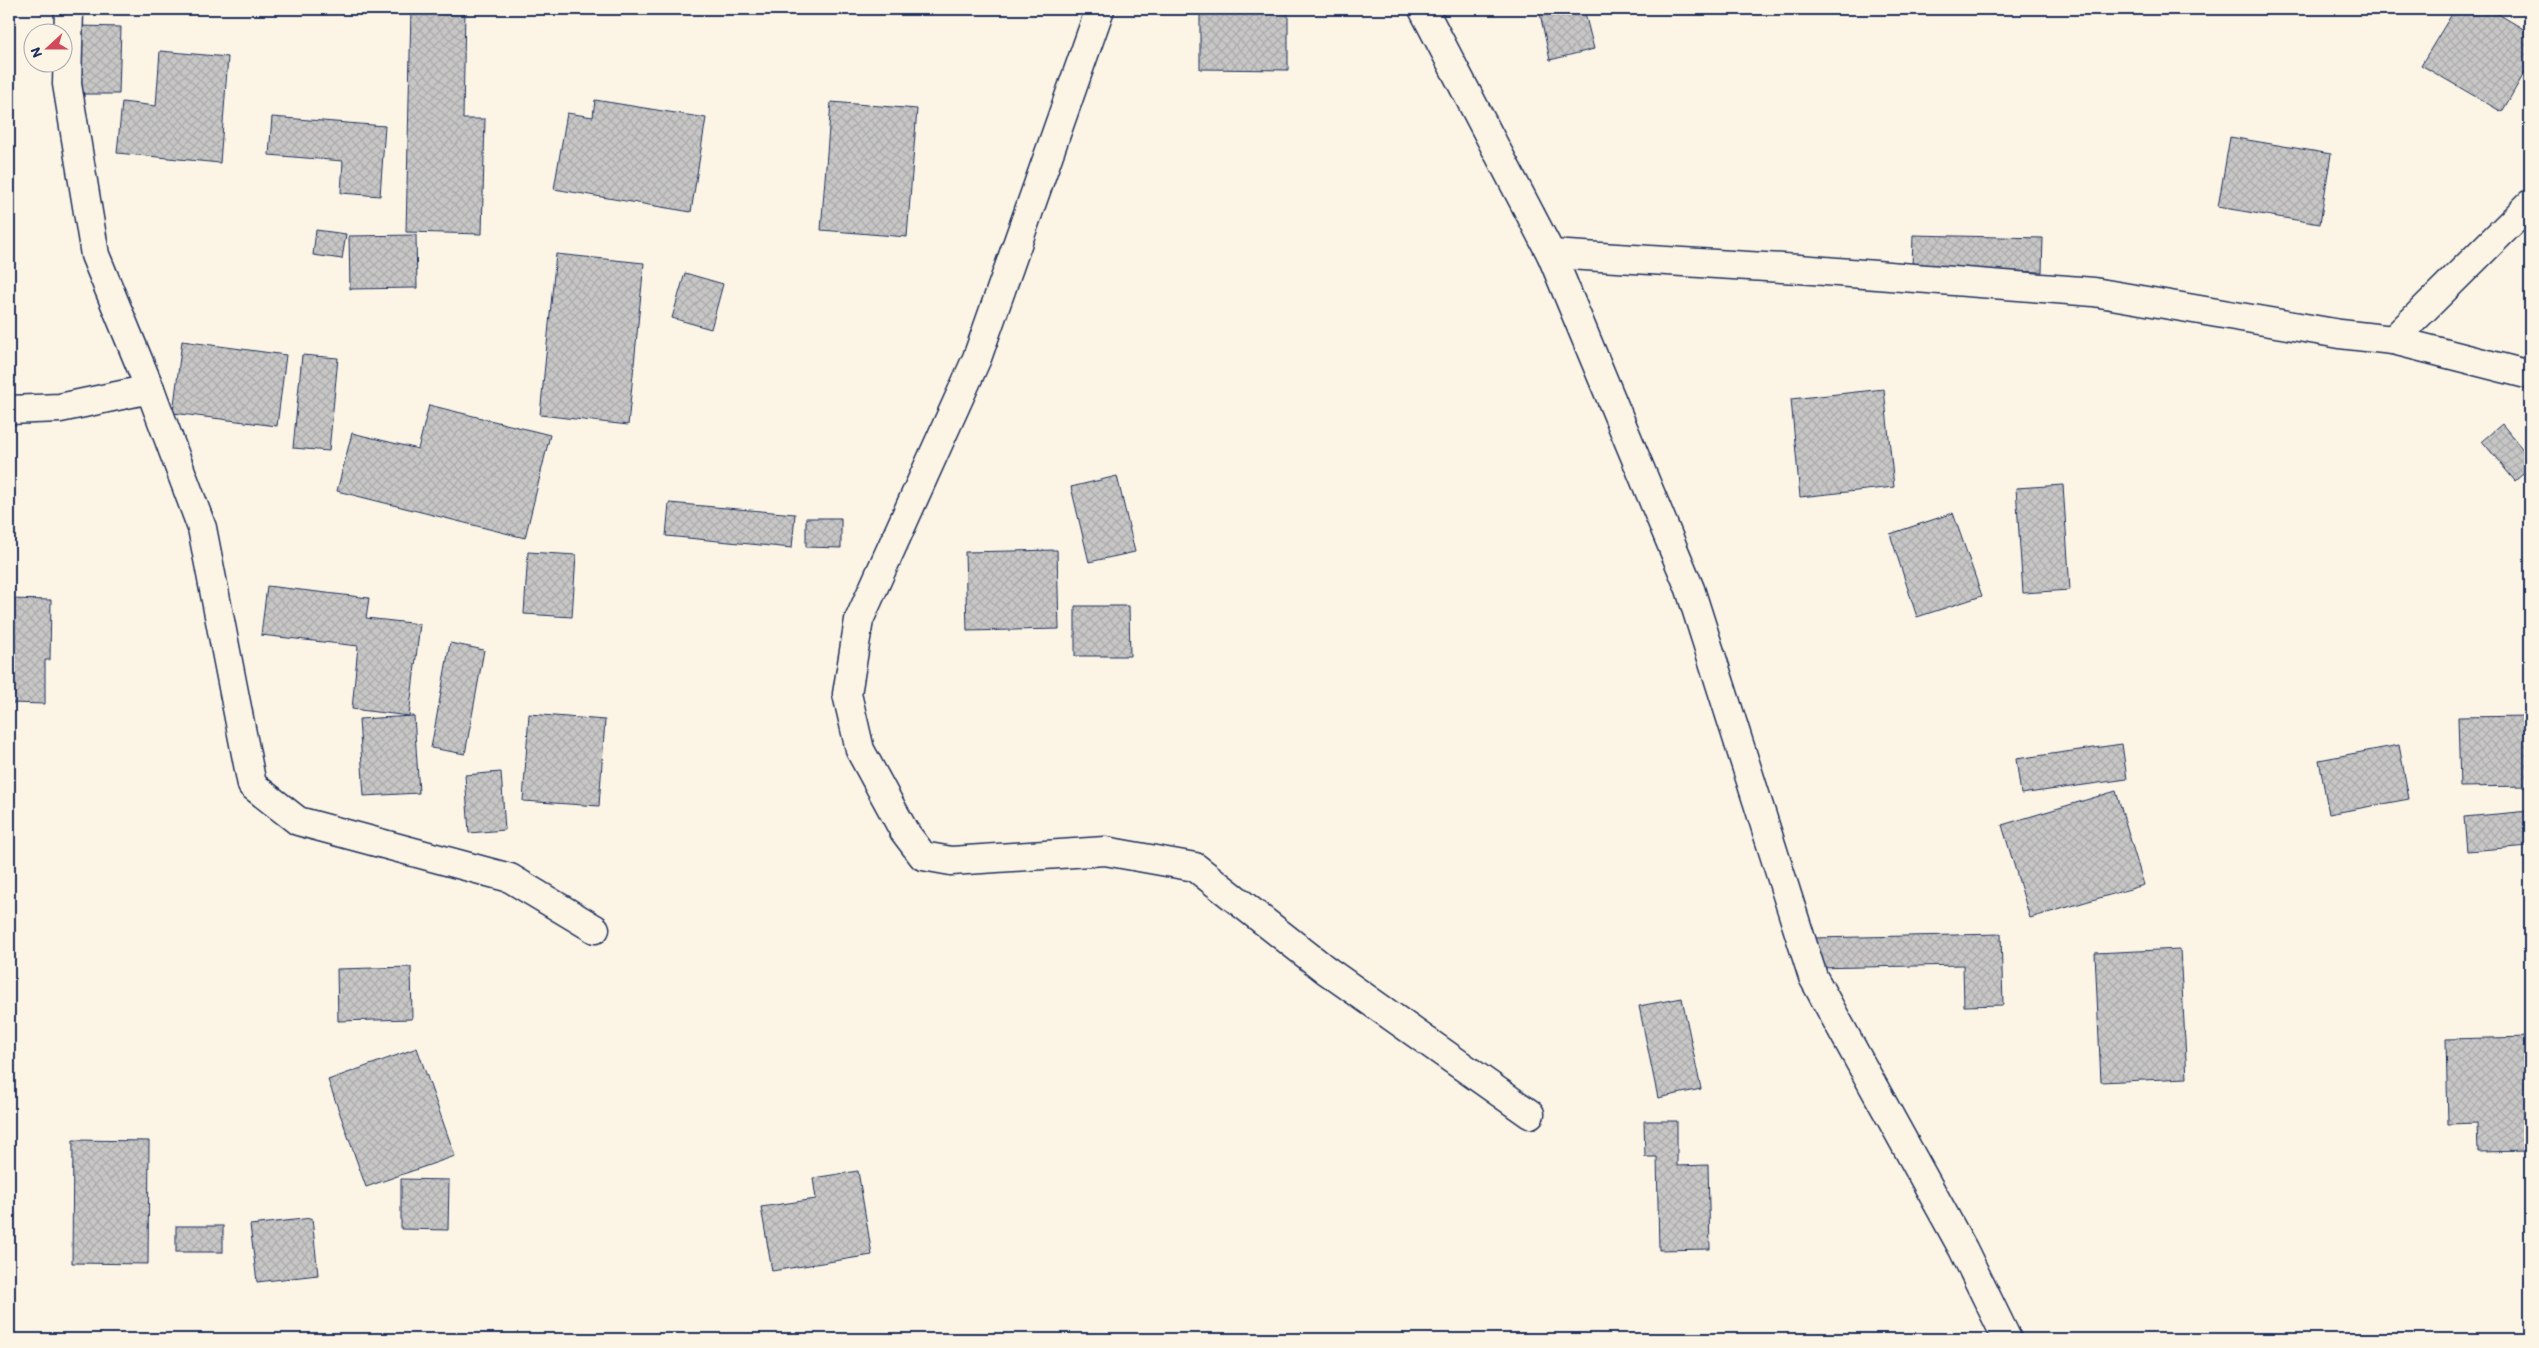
<svg xmlns="http://www.w3.org/2000/svg" width="2539" height="1348" viewBox="0 0 2539 1348" font-family="Itim,sans-serif">
<style>
.building{fill:url(#building-cross-hatch);stroke:#1b2f5e}
.lines{fill:none;stroke-linecap:round;stroke-linejoin:round}
.minor-casing{stroke:#1b2f5e;stroke-width:31}
.minor{stroke:#fcf5e5;stroke-width:28}
</style>
<defs>
<pattern id="building-cross-hatch" width="8" height="8" patternUnits="userSpaceOnUse" patternTransform="scale(1.25)"><rect width="8" height="8" fill="#c8c7c6"/><path d="M0 0l8 8M0 8l8-8" fill="none" stroke="#ababac"/></pattern>
</defs>
<rect width="100%" height="100%" fill="#fcf5e5"/>
<filter id="ink" filterUnits="userSpaceOnUse"><feTurbulence type="fractalNoise" baseFrequency=".02" numOctaves="2"/><feDisplacementMap in="SourceGraphic" scale="10" xChannelSelector="R" yChannelSelector="G"/><feConvolveMatrix kernelMatrix="1 2 1 2 8 2 1 2 1" color-interpolation-filters="sRGB"/></filter>
<g filter="url(#ink)">
<g class="building">
<polygon points="411,9 465,9 463,119 485,119 482,234 406,232"/>
<polygon points="1200,9 1288,9 1288,70 1200,69"/>
<polygon points="1539,9 1584,9 1594,49 1550,60"/>
<polygon points="2455,9 2490,9 2530,33 2530,63 2502,112 2421,65"/>
<polygon points="81,26 121,27 119,94 79,94"/>
<polygon points="160,51 228,57 220,163 117,153 122,102 156,106"/>
<polygon points="595,100 706,118 691,212 554,189 567,113 593,117"/>
<polygon points="831,102 917,109 907,237 821,230"/>
<polygon points="272,117 385,126 380,196 341,193 343,161 269,155"/>
<polygon points="2230,137 2331,154 2320,224 2218,207"/>
<polygon points="316,230 346,234 342,259 313,255"/>
<polygon points="416,235 417,288 350,289 349,236"/>
<polygon points="1913,235 2043,238 2042,272 1912,268"/>
<polygon points="556,254 644,263 628,425 540,415"/>
<polygon points="685,273 723,284 711,329 672,318"/>
<polygon points="182,341 286,355 277,426 173,413"/>
<polygon points="302,355 338,358 329,451 293,448"/>
<polygon points="1884,389 1894,487 1800,497 1791,399"/>
<polygon points="429,405 550,435 525,538 337,491 352,433 418,449"/>
<polygon points="2502,424 2530,458 2530,468 2515,481 2482,441"/>
<polygon points="1117,476 1135,552 1089,562 1071,487"/>
<polygon points="2063,485 2070,590 2023,593 2016,488"/>
<polygon points="669,503 795,514 792,548 666,536"/>
<polygon points="1953,513 1982,596 1917,617 1890,534"/>
<polygon points="806,518 841,518 841,548 806,547"/>
<polygon points="1057,550 1059,629 967,631 965,552"/>
<polygon points="528,552 576,555 572,617 524,614"/>
<polygon points="267,586 369,598 366,618 420,624 409,716 352,709 358,646 261,635"/>
<polygon points="9,599 51,600 50,660 45,660 45,704 9,703"/>
<polygon points="1075,606 1129,606 1130,656 1075,656"/>
<polygon points="450,643 484,650 465,754 431,748"/>
<polygon points="529,714 605,720 599,806 523,801"/>
<polygon points="414,716 419,793 364,796 359,719"/>
<polygon points="2530,716 2530,786 2460,787 2458,717"/>
<polygon points="2122,744 2127,779 2021,794 2016,759"/>
<polygon points="2399,745 2409,799 2329,814 2319,760"/>
<polygon points="501,772 505,830 469,833 465,775"/>
<polygon points="2116,791 2144,885 2030,918 2002,825"/>
<polygon points="2530,811 2530,846 2467,851 2464,817"/>
<polygon points="2001,934 2003,1005 1964,1006 1963,965 1814,968 1813,938"/>
<polygon points="2180,949 2187,1078 2101,1082 2095,953"/>
<polygon points="411,967 412,1019 338,1021 337,969"/>
<polygon points="1682,998 1701,1089 1658,1098 1639,1006"/>
<polygon points="2530,1037 2530,1151 2478,1152 2477,1123 2448,1124 2446,1039"/>
<polygon points="417,1048 455,1156 366,1187 328,1080"/>
<polygon points="1644,1121 1677,1121 1677,1166 1708,1165 1710,1249 1659,1250 1657,1157 1645,1157"/>
<polygon points="73,1140 149,1141 148,1264 72,1263"/>
<polygon points="858,1171 872,1255 772,1271 761,1207 816,1199 813,1178"/>
<polygon points="401,1179 449,1180 448,1230 401,1229"/>
<polygon points="312,1218 318,1275 257,1282 250,1225"/>
<rect x="176" y="1226" width="47" height="26"/>
</g>
<g class="lines">
<g class="minor-casing">
<g id="minor">
<polyline points="69,9 67,84 95,255 150,389 202,528 252,785 298,821 510,878 595,929"/>
<polyline points="1100,9 977,358 859,620 847,694 860,750 904,831 923,856 951,861 1105,851 1195,867 1326,970 1530,1114"/>
<polyline points="1423,9 1551,254 1690,589 1813,977 1963,1249 2007,1339"/>
<polyline points="1551,254 1799,269 2094,292 2340,334 2393,340 2530,375"/>
<polyline points="2393,340 2530,204"/>
<polyline points="9,410 60,408 150,389"/>
</g>
</g>
<use href="#minor" class="minor"/>
</g>
</g>
<rect width="2539" height="1348" fill="none" stroke="#fcf5e5" stroke-width="30"/>
<rect x="15" y="15" width="2509" height="1318" fill="none" stroke="#1b2f5e" stroke-width="2" filter="url(#ink)"/>
<g transform="translate(48 48) rotate(249)"><circle r="24" fill="#fcf5e5" stroke="#a2a6af"/>
<path d="M0-4L9 19L0 12L-9 19Z" fill="#d1495b"/>
<text y="-8" font-size="14" font-weight="bold" text-anchor="middle" fill="#1b2f5e">N</text>
</g>
</svg>
